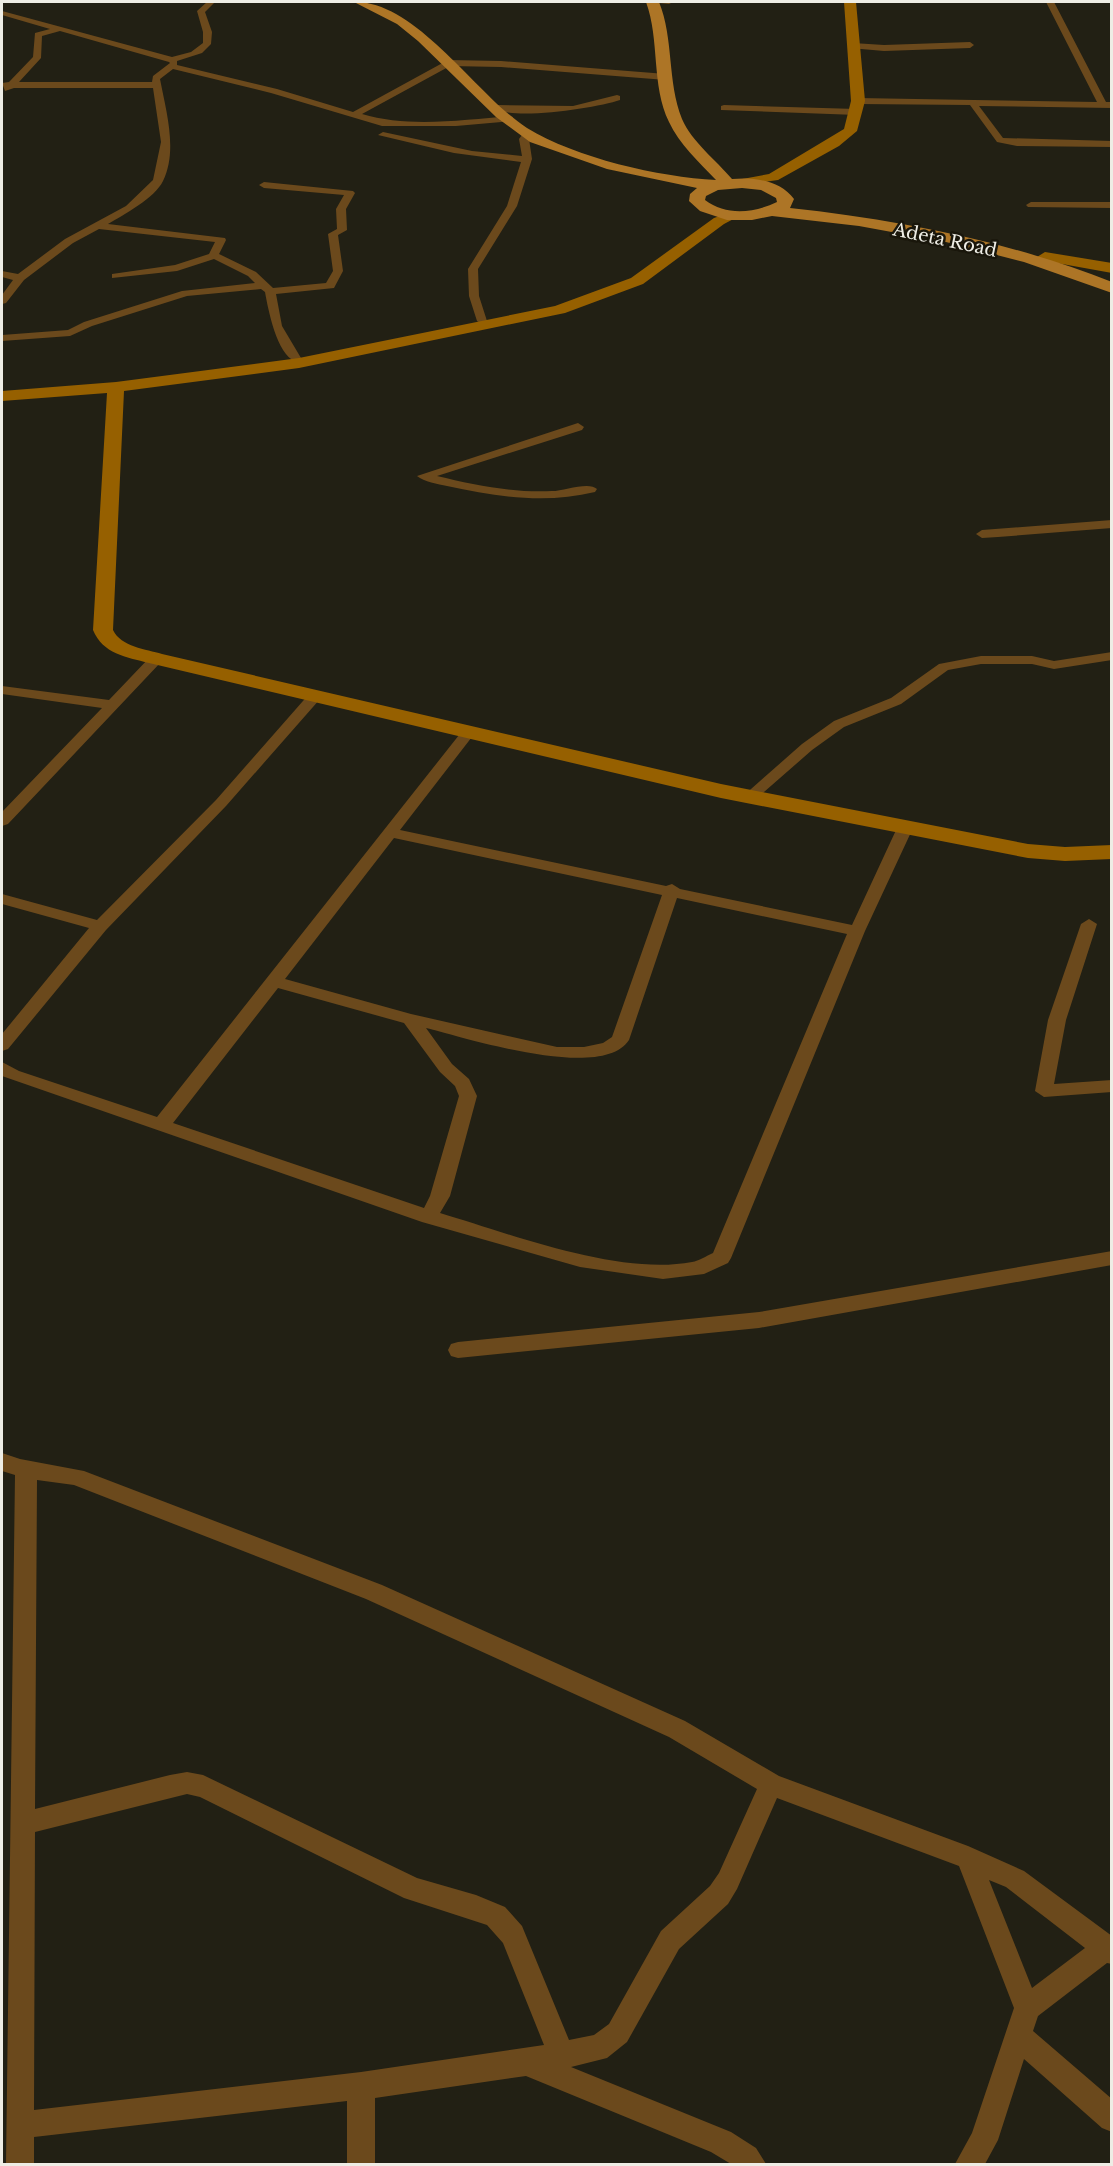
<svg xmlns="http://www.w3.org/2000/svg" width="1113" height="2166" viewBox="0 0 1113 2166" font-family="'Libre Baskerville',serif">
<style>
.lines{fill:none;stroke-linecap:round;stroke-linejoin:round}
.street{fill:#6b491c;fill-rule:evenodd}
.secondary{fill:#966000;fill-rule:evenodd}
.primary{fill:#ad7526;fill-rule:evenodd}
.labels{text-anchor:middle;stroke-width:5;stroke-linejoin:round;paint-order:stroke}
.far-street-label{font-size:18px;fill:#eeede5;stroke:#19160b}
</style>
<rect width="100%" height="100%" fill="#222014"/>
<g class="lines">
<g class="street">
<path d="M207 2H215L205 12 212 32 211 44 202 53 177 61V65L277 89 353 112 448 60 501 61 666 74 670 77 666 80 501 67 450 66 362 114C408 128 462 120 510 116L513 117V121L456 126H382L271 93 173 69 160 79C166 111 178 150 163 181 155 198 123 215 108 224L225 238 226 240 219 254 256 272 273 288 326 283 333 271 328 234 337 229 336 209 344 195 264 188 259 185 264 182 353 191 355 193 346 209 347 230 338 235 343 271 334 288 276 294 282 326 301 358 295 361C277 355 268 309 265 292L261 289 187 296 92 326 70 336 2 341V335L68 330 84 322 182 291 255 283 248 276 214 259 177 271 112 278V274L175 265 209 254 215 242 99 229 73 243 24 280 6 303 2 304V295L13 280 2 277V271L18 274 65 239 126 206 153 180 161 142 153 88H14L5 91 2 83 9 82 33 57 35 33 50 29 2 15V11L172 57 191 52 203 43V32L197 11ZM60 31 169 62 170 63 153 76 152 82H19L41 58 42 36Z"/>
<polygon points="649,2 673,2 669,4"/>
<polygon points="1046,2 1054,2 1106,102 1112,102 1112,108 979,106 1003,138 1112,141 1112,147 1017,146 997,142 970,105 858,104 854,101 858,98 1097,102"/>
<polygon points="853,43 884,45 970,42 974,45 970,48 884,51 850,48"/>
<path d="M617 95 620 96V100C597 108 512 121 493 108L497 105 573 106Z"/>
<polygon points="724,105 857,109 861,112 857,115 721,110 721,106"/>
<polygon points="525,131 533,133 529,139 532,159 517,206 478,269 479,296 487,321 482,324 477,321 469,296 468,269 507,206 521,162 454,153 378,135 383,132 472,151 522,156 519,139"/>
<polygon points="1031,202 1112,202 1112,208 1028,207 1026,205"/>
<path d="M578 423 584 427 582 430 437 476C474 485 514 493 552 491 564 491 589 481 597 489L595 492C546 504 497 497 447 486 438 484 424 482 417 476Z"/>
<polygon points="1112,520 1112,528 998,537 982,538 976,534 982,530"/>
<polygon points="1112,652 1112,660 1054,669 1032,664 981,664 948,670 901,704 844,727 812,750 755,800 745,800 742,797 802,744 834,721 891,698 939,664 981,656 1032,656 1054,661"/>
<polygon points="156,655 163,659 161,662 8,824 2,826 2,812 102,708 2,694 2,686 109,700 151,656"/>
<polygon points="315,692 320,693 322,696 320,699 226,806 106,930 8,1049 2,1051 2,1034 89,928 2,904 2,894 97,920 216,800 310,693"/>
<path d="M468 729 475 733 400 830 666 886 672 884 680 889 852 925 897 828 905 823 913 828 865 931 731 1258 728 1263 704 1274 663 1279 580 1267 422 1222 2 1076V1062L19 1071 157 1117 463 730ZM394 838 662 895 612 1037 603 1043 584 1047H557L411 1014 285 979ZM677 898 847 934 713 1253C706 1256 699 1261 692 1262 619 1276 511 1234 440 1213L450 1196 477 1096 469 1079 452 1064 426 1028C467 1038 602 1082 629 1040ZM278 988 404 1023 440 1072 455 1086 459 1096 430 1196 424 1208 173 1123Z"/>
<polygon points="1089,919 1097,924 1066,1020 1054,1084 1112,1080 1112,1092 1044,1097 1035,1091 1048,1020 1081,924"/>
<polygon points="1112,1251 1112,1265 759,1328 458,1358 451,1356 448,1350 451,1344 458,1342 759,1312"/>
<path d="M2 1453 20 1459 84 1471 382 1585 685 1721 779 1776 968 1846 1024 1871 1112 1936V1964L1107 1963 1038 2016 1033 2031 1112 2099V2132L1102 2128 1024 2059 998 2140 985 2164H955L972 2133 1014 2008 959 1866 777 1798 737 1889 728 1904 679 1949 627 2042 607 2058 571 2067 731 2132 756 2148 766 2164H731L711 2152 526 2076 375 2098V2164H347V2101L34 2137V2164H6L15 1475 2 1471ZM37 1480 74 1485 366 1599 669 1737 757 1789 719 1873 710 1886 661 1931 609 2024 594 2035 569 2040 522 1926 505 1907 476 1895 417 1878 203 1775 187 1772 170 1775 35 1809ZM187 1794 200 1797 404 1898 487 1925 503 1943 544 2045 361 2072 34 2110 35 1832ZM989 1880 1006 1887 1085 1948 1032 1988Z"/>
</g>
<g class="secondary">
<polygon points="844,2 856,2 865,101 857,131 839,146 778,180 737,186 735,183 737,180 769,174 844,129 851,101"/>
<path d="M734 211 741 215 724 224 643 284 565 313 299 368 124 391 113 630C121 647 146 649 162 654L721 784 1028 844 1065 847 1112 845V859L1065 861 1028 858 721 798 149 663C126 657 103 654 93 630L107 393 2 401V391L116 382 299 358 555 306 631 278 714 218Z"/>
<polygon points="1045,252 1112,263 1112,273 1040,260 1037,257"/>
</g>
<path class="primary" d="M354 2C416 0 478 97 527 128 576 158 659 177 716 180 699 162 679 144 669 122 651 85 660 40 646 2H659C674 39 667 81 682 119 692 142 716 160 732 179 754 177 780 180 794 199L790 208C900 220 1008 241 1112 282V293L1024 262 946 242 859 226 772 216 752 220H727L700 211 689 201 690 194 697 188 607 169 530 142 496 117 418 41 397 24ZM742 188 761 190 776 198 777 202C754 213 726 216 705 200L706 196 718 190Z"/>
</g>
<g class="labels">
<g class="far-street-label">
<text transform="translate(945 240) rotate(12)" y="6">Adeta Road</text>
</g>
</g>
<rect width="1113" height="2166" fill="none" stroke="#eeede5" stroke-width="6"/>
</svg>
